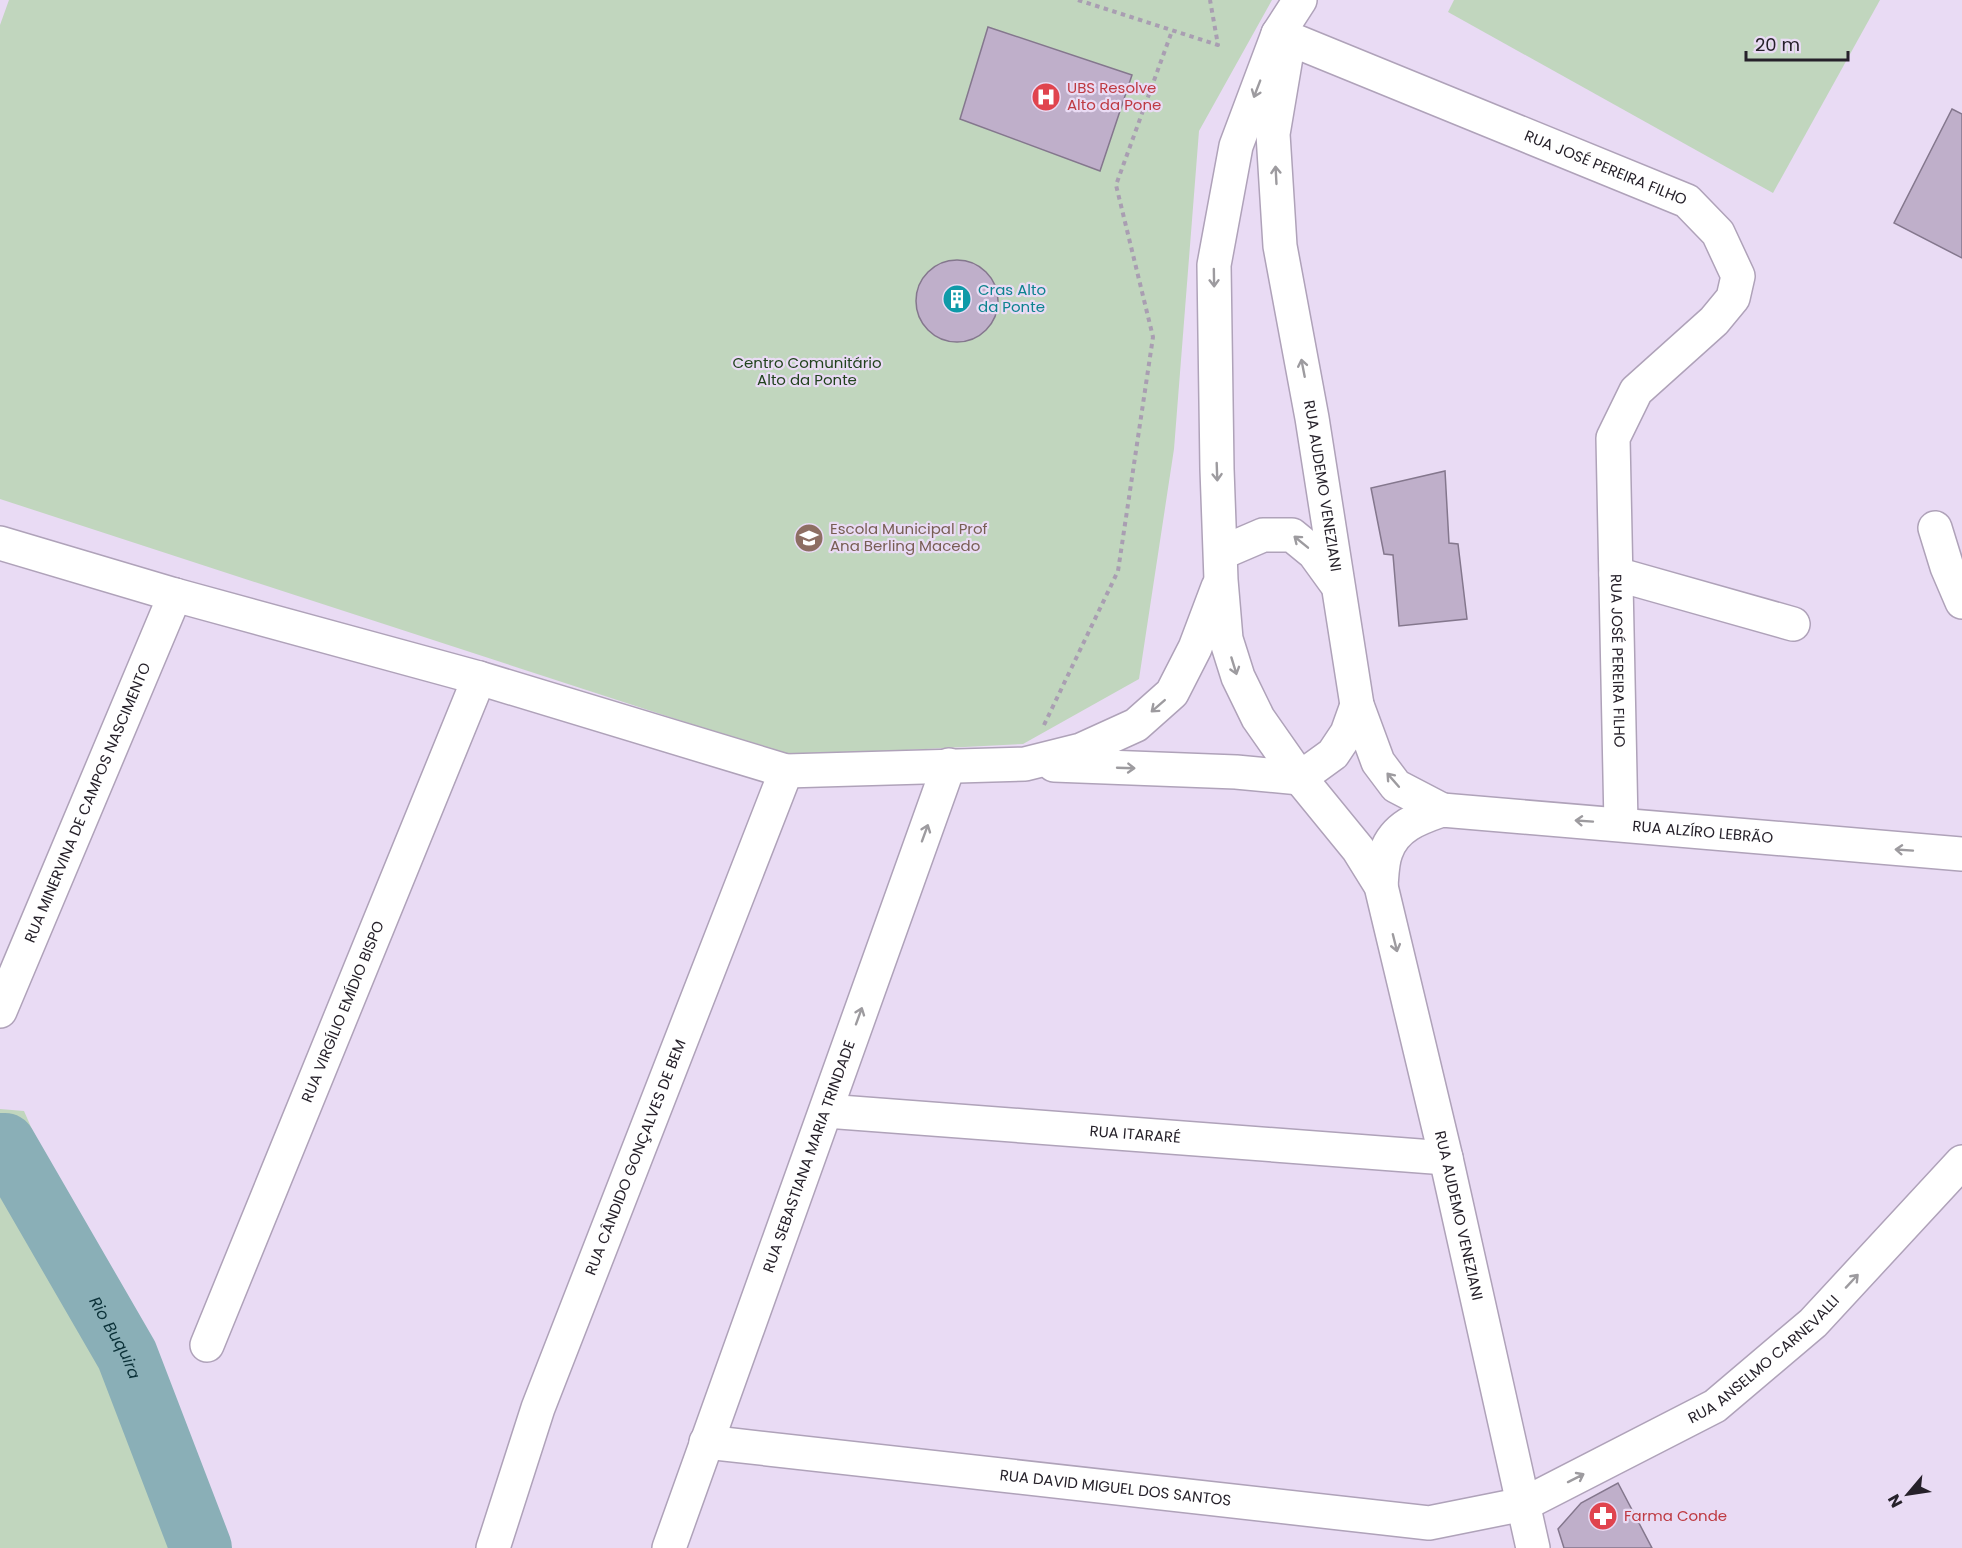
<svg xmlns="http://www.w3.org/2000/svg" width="1962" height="1548" viewBox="0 0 1962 1548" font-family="Poppins,sans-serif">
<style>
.green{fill:#c1d6be}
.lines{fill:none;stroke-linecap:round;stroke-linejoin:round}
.river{stroke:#8aafb7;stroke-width:62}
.building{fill:#bfafca;stroke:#84778d;stroke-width:1.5}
.minor-casing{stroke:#afa2b9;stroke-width:36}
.major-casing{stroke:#afa2b9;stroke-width:36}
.path{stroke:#a99eb2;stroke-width:4;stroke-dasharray:4.5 4.5;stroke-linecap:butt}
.minor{stroke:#fff;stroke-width:33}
.major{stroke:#fff;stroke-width:33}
.oneway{stroke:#9d9b9f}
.labels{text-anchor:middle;stroke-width:4.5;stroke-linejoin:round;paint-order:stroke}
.health-label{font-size:15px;fill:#be3a42;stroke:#e9dbf4;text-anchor:start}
.street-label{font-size:15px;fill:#26212a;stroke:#e9dbf4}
.culture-label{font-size:15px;fill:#0d838f;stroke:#e9dbf4;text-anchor:start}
.park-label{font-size:15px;fill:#22431e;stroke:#e9dbf4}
.education-label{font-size:15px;fill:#785e54;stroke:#e9dbf4;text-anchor:start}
.water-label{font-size:16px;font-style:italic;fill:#0b3138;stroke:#e9dbf4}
</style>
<rect width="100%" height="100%" fill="#e9dbf4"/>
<g class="green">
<polygon points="9,0 1272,0 1199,131 1174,449 1139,679 1023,744 789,756 0,499 0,25"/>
<polygon points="1454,0 1880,0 1773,193 1448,12"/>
<polygon points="0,1109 24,1111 73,1223 152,1373 226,1548 0,1548"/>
</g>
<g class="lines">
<path class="river" id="s1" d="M0 1144H5L127 1355 201 1548"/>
</g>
<g class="building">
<polygon points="988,27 1132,75 1100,171 960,119"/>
<polygon points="1952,109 1962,114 1962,258 1894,223"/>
<circle cx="957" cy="301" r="41"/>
<polygon points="1445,471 1449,543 1458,544 1467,619 1399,626 1393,555 1384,554 1371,488"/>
<polygon points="1618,1483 1652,1548 1564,1548 1558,1529 1581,1503"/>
</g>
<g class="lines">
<g class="minor-casing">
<g id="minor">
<path id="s2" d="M1278 34 1687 201 1718 233 1738 276 1733 298 1714 321 1636 391 1613 438 1621 824"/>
<polyline points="1935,528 1947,567 1962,602"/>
<polyline points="1616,574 1793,624"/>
<path id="s3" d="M0 1011 175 595"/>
<path id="s4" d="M826 1111 1446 1158"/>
<path id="s5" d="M207 1345 479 678"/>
<path id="s6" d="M706 1442 1429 1523 1524 1504 1715 1406 1813 1323 1962 1162"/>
<path id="s7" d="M493 1548 538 1408 786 771"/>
<path id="s8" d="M669 1548 949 765"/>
</g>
</g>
<g class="major-casing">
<g id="major">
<path id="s9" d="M1300 0 1278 34 1236 146 1214 265 1217 469 1221 580 1226 639 1238 677 1258 718 1300 778 1358 849 1381 886 1446 1158 1533 1548"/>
<path id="s10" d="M1287 51 1273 134 1280 246 1312 418 1357 705 1378 762 1396 786 1442 810"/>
<polyline points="0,543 175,595 479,678 786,771 1025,764 1081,750 1136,725 1172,693 1195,648 1218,587"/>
<polyline points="1221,553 1263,535 1292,535 1314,553 1335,582"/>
<polyline points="1054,765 1236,772 1300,778 1333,754 1347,733 1357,705"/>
<path id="s11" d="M1381 886C1382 875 1382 862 1386 852 1395 826 1419 818 1442 810L1962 854"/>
</g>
</g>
<g class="path">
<polyline points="1078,0 1218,45 1210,0"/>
<polyline points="1044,725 1118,571 1153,337 1116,185 1172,31"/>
</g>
<use href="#minor" class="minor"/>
<use href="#major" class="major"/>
</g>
<defs><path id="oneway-shaft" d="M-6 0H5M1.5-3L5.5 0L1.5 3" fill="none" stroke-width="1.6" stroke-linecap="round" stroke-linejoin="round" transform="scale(1.5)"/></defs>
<g class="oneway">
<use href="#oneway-shaft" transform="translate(1257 89) rotate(111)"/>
<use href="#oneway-shaft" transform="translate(1276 175) rotate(-93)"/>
<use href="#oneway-shaft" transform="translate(1214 278) rotate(89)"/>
<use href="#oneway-shaft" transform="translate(1303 368) rotate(-101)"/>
<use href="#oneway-shaft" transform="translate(1217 472) rotate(88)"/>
<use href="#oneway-shaft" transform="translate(1301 542) rotate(-141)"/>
<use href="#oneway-shaft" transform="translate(1234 666) rotate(73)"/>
<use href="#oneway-shaft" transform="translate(1158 706) rotate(139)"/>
<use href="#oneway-shaft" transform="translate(1126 768) rotate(2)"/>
<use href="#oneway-shaft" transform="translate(1393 780) rotate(-131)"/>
<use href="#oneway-shaft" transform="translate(1584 821) rotate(-176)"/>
<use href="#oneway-shaft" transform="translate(925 833) rotate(-70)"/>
<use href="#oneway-shaft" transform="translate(1904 850) rotate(-176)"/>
<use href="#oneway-shaft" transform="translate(1395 943) rotate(76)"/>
<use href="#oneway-shaft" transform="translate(859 1016) rotate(-70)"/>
<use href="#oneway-shaft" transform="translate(1852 1281) rotate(-47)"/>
<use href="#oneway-shaft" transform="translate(1576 1478) rotate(-27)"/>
</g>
<defs>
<g id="hospital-disc" transform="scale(1.5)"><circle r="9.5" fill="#e0444e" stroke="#e9dbf4"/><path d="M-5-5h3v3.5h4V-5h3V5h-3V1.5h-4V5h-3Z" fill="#fff"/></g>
<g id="building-disc" transform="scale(1.5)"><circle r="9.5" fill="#0f9aa8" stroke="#e9dbf4"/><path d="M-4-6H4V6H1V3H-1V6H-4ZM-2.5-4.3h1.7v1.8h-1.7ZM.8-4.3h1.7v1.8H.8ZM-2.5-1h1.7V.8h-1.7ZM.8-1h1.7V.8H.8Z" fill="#fff"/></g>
<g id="school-disc" transform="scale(1.5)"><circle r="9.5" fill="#8d6e63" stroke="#e9dbf4"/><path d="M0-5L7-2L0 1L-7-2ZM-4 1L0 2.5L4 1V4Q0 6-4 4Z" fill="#fff"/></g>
<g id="pharmacy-disc" transform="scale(1.5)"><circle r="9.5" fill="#e0444e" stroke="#e9dbf4"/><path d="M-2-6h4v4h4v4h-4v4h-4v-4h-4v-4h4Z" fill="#fff"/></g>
</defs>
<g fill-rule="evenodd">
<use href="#hospital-disc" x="1046" y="97"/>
<use href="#building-disc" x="957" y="299"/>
<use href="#school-disc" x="809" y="538"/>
<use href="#pharmacy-disc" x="1603" y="1516"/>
</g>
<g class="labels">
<g class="health-label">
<text x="1067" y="93">UBS Resolve<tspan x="1067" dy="17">Alto da Pone</tspan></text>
<text x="1624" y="1521">Farma Conde</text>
</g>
<g class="street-label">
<text dy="5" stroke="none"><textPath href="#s2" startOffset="354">RUA JOSÉ PEREIRA FILHO</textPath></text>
<text dy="5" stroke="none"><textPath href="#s10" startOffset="440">RUA AUDEMO VENEZIANI</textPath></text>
<text dy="5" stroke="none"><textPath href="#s2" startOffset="966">RUA JOSÉ PEREIRA FILHO</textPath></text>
<text dy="5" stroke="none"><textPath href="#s3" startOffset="226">RUA MINERVINA DE CAMPOS NASCIMENTO</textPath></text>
<text dy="5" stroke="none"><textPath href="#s11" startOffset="369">RUA ALZÍRO LEBRÃO</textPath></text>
<text dy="5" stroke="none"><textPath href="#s5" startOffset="360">RUA VIRGÍLIO EMÍDIO BISPO</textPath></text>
<text dy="5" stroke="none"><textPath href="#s4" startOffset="310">RUA ITARARÉ</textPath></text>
<text dy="5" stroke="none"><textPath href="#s8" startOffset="416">RUA SEBASTIANA MARIA TRINDADE</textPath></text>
<text dy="5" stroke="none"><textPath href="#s7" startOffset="416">RUA CÂNDIDO GONÇALVES DE BEM</textPath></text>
<text dy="5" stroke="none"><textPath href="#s9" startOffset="1288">RUA AUDEMO VENEZIANI</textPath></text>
<text dy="5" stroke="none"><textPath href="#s6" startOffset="1106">RUA ANSELMO CARNEVALLI</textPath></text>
<text dy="5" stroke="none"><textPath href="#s6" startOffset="412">RUA DAVID MIGUEL DOS SANTOS</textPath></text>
</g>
<g class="culture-label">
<text x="978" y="295">Cras Alto<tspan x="978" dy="17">da Ponte</tspan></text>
</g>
<g class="park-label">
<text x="807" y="368">Centro Comunitário<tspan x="807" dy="17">Alto da Ponte</tspan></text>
</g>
<g class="education-label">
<text x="830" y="534">Escola Municipal Prof<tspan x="830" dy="17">Ana Berling Macedo</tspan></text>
</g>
<g class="water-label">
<text dy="6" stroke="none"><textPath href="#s1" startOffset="228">Rio Buquira</textPath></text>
</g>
</g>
<g transform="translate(1908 1494) rotate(241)" stroke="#e9dbf4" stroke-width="4.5" paint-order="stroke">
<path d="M0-4.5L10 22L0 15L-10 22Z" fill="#26212a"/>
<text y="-9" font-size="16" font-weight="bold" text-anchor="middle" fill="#26212a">N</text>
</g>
<path d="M1746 51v9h102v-9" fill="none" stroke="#26212a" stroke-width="3"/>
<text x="1755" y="51" font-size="18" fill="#26212a" stroke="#e9dbf4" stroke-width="4.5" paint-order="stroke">20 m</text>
</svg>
